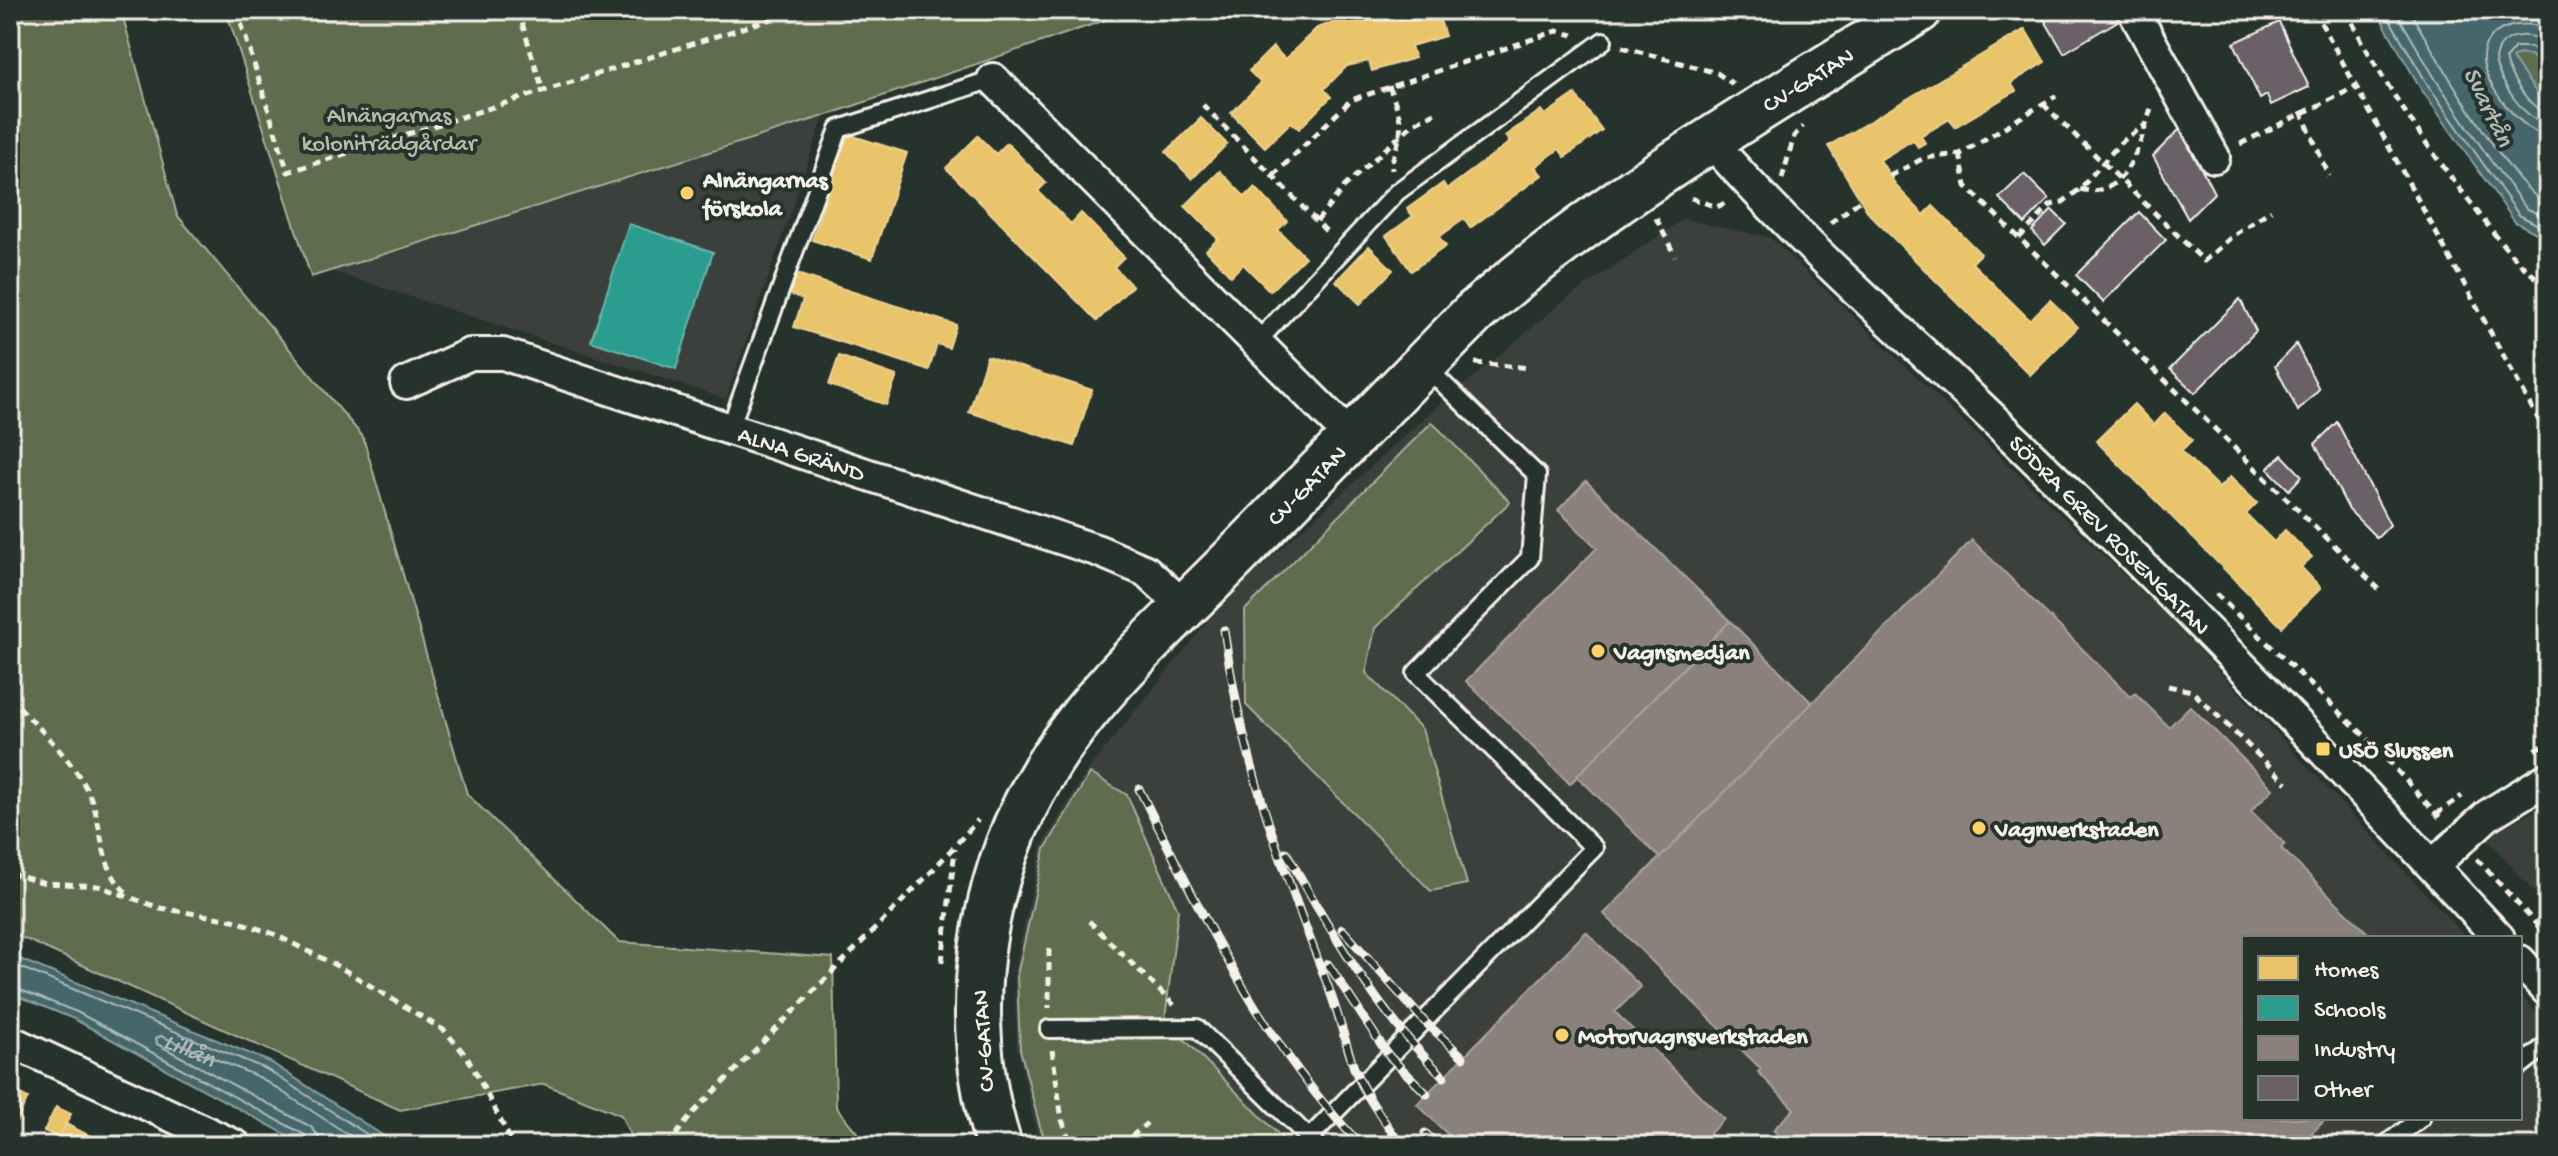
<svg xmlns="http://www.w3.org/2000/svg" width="2558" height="1156" viewBox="0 0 2558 1156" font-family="'Gochi Hand',sans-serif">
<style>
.built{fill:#3a403e}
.green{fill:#5f6c4d;stroke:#aaae9a;stroke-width:2}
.water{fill:#44666a;stroke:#8a9e9c;stroke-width:2}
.homes{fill:#e9c46a;stroke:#ecd290;stroke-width:2}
.schools{fill:#2a9d8f;stroke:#67b6aa;stroke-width:2}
.industry{fill:#8a817c;stroke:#aaa39c;stroke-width:2}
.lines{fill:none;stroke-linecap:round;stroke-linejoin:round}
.shore{stroke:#aeb9b6;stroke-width:2}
.building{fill:#6a6067;stroke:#f4f1e8;stroke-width:2}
.lane-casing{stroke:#f4f1e8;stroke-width:22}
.street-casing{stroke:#f4f1e8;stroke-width:36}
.secondary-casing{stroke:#f4f1e8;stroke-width:50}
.path{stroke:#f4f1e8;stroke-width:5;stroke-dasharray:8 6;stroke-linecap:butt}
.lane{stroke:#26332d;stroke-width:16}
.street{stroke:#26332d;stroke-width:30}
.secondary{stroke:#26332d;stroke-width:44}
.rail-casing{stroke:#f4f1e8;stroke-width:9}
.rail{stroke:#26332d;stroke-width:6;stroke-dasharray:18;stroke-linecap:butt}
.poi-dot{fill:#ffd166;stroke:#26332d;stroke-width:3}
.labels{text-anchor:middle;stroke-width:8;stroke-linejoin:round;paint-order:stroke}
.street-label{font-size:24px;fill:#f4f1e8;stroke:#26332d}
.park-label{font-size:24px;fill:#b8bcaa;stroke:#26332d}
.poi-label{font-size:24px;font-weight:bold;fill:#f4f1e8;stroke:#26332d;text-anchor:start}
.water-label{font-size:26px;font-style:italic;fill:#aeb9b6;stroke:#26332d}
</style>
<rect width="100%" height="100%" fill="#26332d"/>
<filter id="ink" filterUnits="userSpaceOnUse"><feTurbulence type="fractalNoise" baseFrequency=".0125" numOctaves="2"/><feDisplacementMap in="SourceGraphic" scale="16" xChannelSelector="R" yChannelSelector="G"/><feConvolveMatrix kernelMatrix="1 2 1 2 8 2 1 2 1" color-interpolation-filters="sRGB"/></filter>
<g filter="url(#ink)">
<g class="built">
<polygon points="824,116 726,399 331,271"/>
<polygon points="1683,219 1771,238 2174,623 2467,938 2244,938 2244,1118 2520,1118 2520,995 2548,1025 2548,1146 1043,1146 1036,1130 1017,1046 1014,971 1042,846 1087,771 1226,599 1422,420 1565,300"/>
<polygon points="2548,804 2548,908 2486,837"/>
</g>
<g class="green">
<polygon points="10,10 121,10 177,215 363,437 467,794 619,942 833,958 836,1107 868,1146 635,1146 621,1115 544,1084 400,1110 10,932"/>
<polygon points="226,10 1135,10 824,116 311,277"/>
<polygon points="2518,54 2531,55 2548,72 2548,109 2512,58"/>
<polygon points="1432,422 1510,502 1375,628 1366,673 1422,729 1467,884 1431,891 1246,705 1245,610"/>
<polygon points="1090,773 1127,795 1178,910 1165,1020 1290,1146 1048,1146 1040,1127 1020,1049 1017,975 1045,849"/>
</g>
<g class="water">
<polygon points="2376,10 2548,10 2548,72 2531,55 2519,54 2512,58 2548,109 2548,239 2515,222 2421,89"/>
<polygon points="10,955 270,1062 399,1146 307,1146 74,1019 10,993"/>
</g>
<g class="homes">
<polygon points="1349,10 1437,10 1445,36 1411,46 1415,58 1372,71 1369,61 1347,66 1324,89 1331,97 1299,129 1291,122 1265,147 1231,113 1261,83 1249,71 1273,47 1285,59 1317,28 1351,17"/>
<polygon points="2025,29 2045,62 2011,83 2016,91 1955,127 1950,119 1921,136 1925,143 1918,147 1913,140 1880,160 1897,187 1924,215 1933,206 1981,254 1972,263 2030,320 2050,300 2078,327 2030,375 1869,214 1828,146"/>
<polygon points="1575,94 1602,130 1565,157 1559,149 1535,167 1542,175 1470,228 1464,219 1439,237 1446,246 1411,271 1386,236 1413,216 1407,209 1443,183 1447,189 1510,142 1505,136 1541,110 1545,115"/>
<polygon points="1201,118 1227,144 1192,179 1166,152"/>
<polygon points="847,134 907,153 872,259 812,240"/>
<polygon points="978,136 996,154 1007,143 1046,183 1038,191 1071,224 1081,213 1124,257 1114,267 1132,286 1097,321 946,168"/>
<polygon points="1220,171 1245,197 1255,187 1287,221 1278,230 1305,257 1270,291 1243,264 1231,276 1206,250 1218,239 1185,206"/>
<polygon points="1369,246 1393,270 1360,304 1336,281"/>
<polygon points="794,273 956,325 949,348 937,344 929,370 794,327 803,299 787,293"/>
<polygon points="839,356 897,376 886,405 829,385"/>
<polygon points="987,356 1092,390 1074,446 969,412"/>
<polygon points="2134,404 2154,425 2165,413 2192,440 2181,451 2219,488 2230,477 2257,503 2246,514 2274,542 2285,530 2312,557 2301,567 2321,588 2282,627 2096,441"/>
<polygon points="10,1089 28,1098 14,1126 10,1124"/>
<polygon points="56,1107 71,1114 59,1138 44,1131"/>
<polygon points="66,1124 106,1144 105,1146 55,1146"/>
</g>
<polygon class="schools" points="629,224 713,252 676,369 591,341"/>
<g class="industry">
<polygon points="1586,481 1730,621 1570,784 1466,681 1597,548 1558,510"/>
<polygon points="1972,540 2131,697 2135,693 2169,727 2190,706 2273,789 2251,811 2285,844 2281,848 2373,938 2244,938 2244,1118 2327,1118 2299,1146 1789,1146 1773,1130 1794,1109 1758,1072 1761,1069 1604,914"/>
<polygon points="1730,621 1812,703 1660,858 1577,776"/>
<polygon points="1586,932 1641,987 1615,1012 1724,1119 1708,1135 1719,1146 1459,1146 1417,1104"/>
</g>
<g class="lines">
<g class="shore">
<polyline points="2384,10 2428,85 2519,215 2548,230"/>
<polyline points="2395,10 2436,80 2491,161 2526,208 2548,219"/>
<path d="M2409 10C2433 51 2511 187 2548 205"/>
<path d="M2548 30C2524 17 2481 27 2483 60 2484 85 2523 134 2548 135"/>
<path d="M2548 46C2531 29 2499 33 2495 59 2498 80 2525 122 2548 123"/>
<path d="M2548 61 2531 47H2515L2505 59C2509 75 2531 111 2548 113"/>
<polyline points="10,963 266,1069 385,1146"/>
<polyline points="10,986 77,1012 305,1135 310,1146"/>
<path id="s1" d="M320 1146 318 1135 311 1127 157 1044 156 1038 161 1036 261 1078 366 1146"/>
</g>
</g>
<g class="building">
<polygon points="2060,10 2116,10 2121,19 2064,53 2044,19"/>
<polygon points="2279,22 2309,87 2271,105 2267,95 2260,99 2234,43"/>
<polygon points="2181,128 2214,193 2188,219 2153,156"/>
<polygon points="2024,174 2049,199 2025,224 1999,198"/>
<polygon points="2052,210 2066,224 2045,245 2032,231"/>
<polygon points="2139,212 2166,240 2103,302 2076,275"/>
<polygon points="2240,299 2256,331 2195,393 2170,369"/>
<polygon points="2296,344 2319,389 2298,411 2275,366"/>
<polygon points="2337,422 2390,525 2377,538 2349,510 2315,444"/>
<polygon points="2282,455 2302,476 2289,490 2268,469"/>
</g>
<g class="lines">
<g class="lane-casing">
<g id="lane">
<polyline points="1257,342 1397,192 1603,41"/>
<polyline points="730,428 839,129 993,79"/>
<polyline points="1049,1029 1197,1028 1309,1138"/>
<polyline points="2520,1066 2548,1044"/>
<polyline points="1317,1146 1309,1138 1594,848 1416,673 1530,558 1537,475 1424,365"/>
<polyline points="2384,1146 2421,1118"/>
</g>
</g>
<g class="street-casing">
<g id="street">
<polyline points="2133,10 2214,157"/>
<polyline points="993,79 1352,438"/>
<path id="s2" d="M1710 140C1801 245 1907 335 2007 432 2176 596 2340 765 2499 938"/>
<path id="s3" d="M406 383 470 354H503L1099 551 1146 571 1186 608"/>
<polyline points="2433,865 2488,815 2548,778"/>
<polyline points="2520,961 2548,991"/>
<polyline points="10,1041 236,1146"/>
</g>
</g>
<g class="secondary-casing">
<g id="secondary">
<path id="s4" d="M999 1146C954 1004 983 846 1074 727 1121 665 1182 611 1236 556 1316 475 1395 394 1474 313 1610 195 1767 105 1919 10"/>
</g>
</g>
<g class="path">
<polyline points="237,10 288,172 799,10"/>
<polyline points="518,10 543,91"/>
<polyline points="2314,10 2548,437"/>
<path d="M2346 10C2381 81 2425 144 2473 206 2496 236 2516 265 2548 286"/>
<polyline points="1622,47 1717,73 1733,84"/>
<path d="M1389 86C1395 103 1404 120 1399 138 1397 150 1391 157 1392 170"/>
<polyline points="2043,104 2204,261 2235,234 2271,210"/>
<polyline points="1203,105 1330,235"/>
<polyline points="2301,111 2329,176"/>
<polyline points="2240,144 2356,87"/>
<polyline points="1960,154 1966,186 2379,589"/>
<polyline points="1273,176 1351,100 1557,31 1573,35"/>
<polyline points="1890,176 1924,158 1960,154 2056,96"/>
<polyline points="1782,179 1794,136 1803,126"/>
<path d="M2080 189C2128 202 2141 139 2152 105"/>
<polyline points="1691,198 1717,207 1729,201"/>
<polyline points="1656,218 1675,256"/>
<polyline points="1317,221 1345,186 1414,123 1435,113"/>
<polyline points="1830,223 1861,200"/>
<polyline points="2019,238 2051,205 2063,202 2080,189 2120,143 2145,125"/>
<polyline points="1475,363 1530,368"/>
<polyline points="2216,594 2373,744 2441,819"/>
<polyline points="2168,686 2192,691 2287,783"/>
<path d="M10 697C37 727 70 756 88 792 105 826 97 867 128 894"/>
<polyline points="2535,750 2548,743"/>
<polyline points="2436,814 2462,796"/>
<polyline points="2477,859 2548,937"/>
<polyline points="10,874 46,883 98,886 160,908 233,920 274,934 341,968 445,1031 468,1058 514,1146"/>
<polyline points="1089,921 1174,1005"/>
<polyline points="1049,949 1049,1008"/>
<polyline points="942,962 955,849"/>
<polyline points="1052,1050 1062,1120 1072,1146"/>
<polyline points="667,1146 694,1112 932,871 978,820"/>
<polyline points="1121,1146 1147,1123"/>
</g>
<use href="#lane" class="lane"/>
<use href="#street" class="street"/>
<use href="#secondary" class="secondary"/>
<g class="rail-casing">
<g id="rail">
<path d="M1224 630C1242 762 1281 864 1328 986 1338 1013 1345 1041 1354 1068 1365 1096 1384 1121 1402 1146"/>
<path d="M1139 789C1203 915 1262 1044 1362 1146"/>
<path d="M1286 852C1331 932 1377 1012 1444 1077"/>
<polyline points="1342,929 1424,1021 1463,1057"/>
<polyline points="1328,964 1389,1056 1427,1094"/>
<polyline points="1425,1133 1438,1146"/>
</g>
</g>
<use href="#rail" class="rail"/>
</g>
</g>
<g class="poi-dot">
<circle cx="687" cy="193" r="8"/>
<circle cx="1598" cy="651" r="8"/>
<rect x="2315" y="741" width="16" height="16" rx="4"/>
<circle cx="1979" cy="828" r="8"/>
<circle cx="1562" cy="1035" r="8"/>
</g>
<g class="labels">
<g class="street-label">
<text dy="8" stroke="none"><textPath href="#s4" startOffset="1426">CV-GATAN</textPath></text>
<text dy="8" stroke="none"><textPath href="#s3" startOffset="418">ALNA GRÄND</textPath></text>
<text dy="8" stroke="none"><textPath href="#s4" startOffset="778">CV-GATAN</textPath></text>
<text dy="8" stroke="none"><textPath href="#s2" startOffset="562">SÖDRA GREV ROSENGATAN</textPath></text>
<text transform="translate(982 1041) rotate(-94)" y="8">CV-GATAN</text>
</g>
<g class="park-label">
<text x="389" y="122">Alnängarnas<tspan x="389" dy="28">koloniträdgårdar</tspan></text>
</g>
<g class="poi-label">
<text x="703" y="187">Alnängarnas<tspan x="703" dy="28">förskola</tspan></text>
<text x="1614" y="659">Vagnsmedjan</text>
<text x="2339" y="757">USÖ Slussen</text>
<text x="1995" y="836">Vagnverkstaden</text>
<text x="1578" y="1043">Motorvagnsverkstaden</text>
</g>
<g class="water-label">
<text transform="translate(2490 106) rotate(64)" y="9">Svartån</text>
<text dy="9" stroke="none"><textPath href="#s1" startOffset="240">Lillån</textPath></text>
</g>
</g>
<rect width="2558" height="1156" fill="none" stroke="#26332d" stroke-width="40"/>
<rect x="20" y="20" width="2518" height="1116" fill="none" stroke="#f4f1e8" stroke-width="3" filter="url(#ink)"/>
<rect x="2242" y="936" width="280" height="184" fill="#26332d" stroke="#787f78" stroke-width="2"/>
<rect x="2258" y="956" width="40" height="24" fill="#e9c46a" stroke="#787f78" stroke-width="2"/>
<text x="2314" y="976" font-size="24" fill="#f4f1e8">Homes</text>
<rect x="2258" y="996" width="40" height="24" fill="#2a9d8f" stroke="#787f78" stroke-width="2"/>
<text x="2314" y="1016" font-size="24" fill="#f4f1e8">Schools</text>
<rect x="2258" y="1036" width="40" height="24" fill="#8a817c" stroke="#787f78" stroke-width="2"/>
<text x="2314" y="1056" font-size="24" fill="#f4f1e8">Industry</text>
<rect x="2258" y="1076" width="40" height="24" fill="#6a6067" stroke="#787f78" stroke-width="2"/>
<text x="2314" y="1096" font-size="24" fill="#f4f1e8">Other</text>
</svg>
